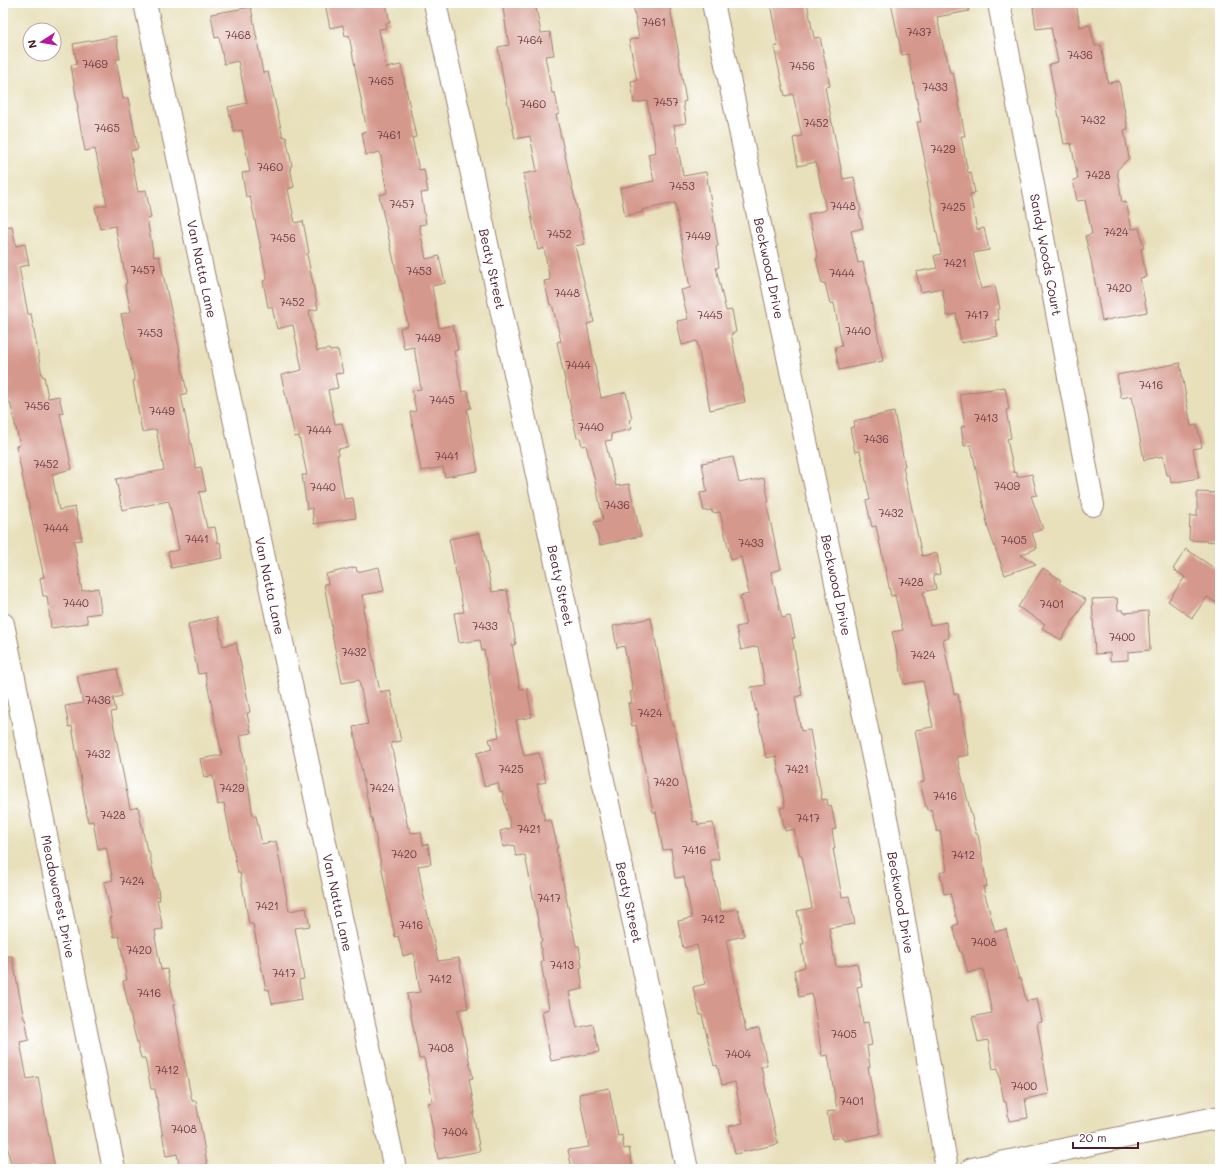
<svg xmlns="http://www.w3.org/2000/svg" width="1223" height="1172" viewBox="0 0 1223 1172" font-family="Mali,sans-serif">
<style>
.building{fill:#d5988d}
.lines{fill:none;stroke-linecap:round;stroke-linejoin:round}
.minor-casing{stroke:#998073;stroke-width:24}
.tertiary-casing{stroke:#998073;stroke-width:24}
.minor{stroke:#fff;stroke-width:22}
.tertiary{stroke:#fff;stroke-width:22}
.labels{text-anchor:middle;stroke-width:4;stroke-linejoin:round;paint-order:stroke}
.number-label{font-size:11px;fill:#6d3d44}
.street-label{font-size:13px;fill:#4a1f2b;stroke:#fff}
</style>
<rect width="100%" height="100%" fill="#fff"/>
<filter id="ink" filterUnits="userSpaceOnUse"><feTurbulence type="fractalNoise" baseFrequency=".025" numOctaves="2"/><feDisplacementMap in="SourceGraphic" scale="8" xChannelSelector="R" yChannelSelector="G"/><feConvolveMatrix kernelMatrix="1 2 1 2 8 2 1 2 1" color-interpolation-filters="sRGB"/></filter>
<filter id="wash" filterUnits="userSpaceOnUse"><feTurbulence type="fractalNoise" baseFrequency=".012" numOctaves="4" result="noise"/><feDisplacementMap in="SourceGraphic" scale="16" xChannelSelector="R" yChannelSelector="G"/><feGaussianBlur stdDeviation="0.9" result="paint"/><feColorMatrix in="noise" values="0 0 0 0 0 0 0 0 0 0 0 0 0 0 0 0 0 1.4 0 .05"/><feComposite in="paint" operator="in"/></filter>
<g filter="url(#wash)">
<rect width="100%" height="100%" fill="#e8e0bb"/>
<g id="blocks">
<g class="building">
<polygon points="325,3 386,3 390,23 386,23 387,28 379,29 386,68 401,65 416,137 412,138 419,170 424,169 428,192 421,193 426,224 419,225 426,259 439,256 445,283 432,286 439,328 453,325 458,350 454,351 462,392 468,391 471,408 467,409 478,471 445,477 443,467 421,471 410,412 416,411 412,390 421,389 414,347 404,349 400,328 408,326 402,292 401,292 379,195 387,193 380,152 366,155 362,132 367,131 349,35 345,36 343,25 330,28"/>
<polygon points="502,3 535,3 541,33 550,32 554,55 545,56 552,93 555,93 559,114 556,115 585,244 575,246 594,322 587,324 601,398 626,392 632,419 629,420 632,429 611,434 612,440 605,441 616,486 629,484 641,536 600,545 594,522 603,520 597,490 586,445 582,446 580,437 577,438 557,342 561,341 552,304 550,305 544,281 550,280 544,248 538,250 523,174 537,171 530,136 515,139 504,84 498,47 509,45"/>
<polygon points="642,3 669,3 679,54 678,54 686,101 683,102 686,123 674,125 683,176 706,172 718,246 716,247 719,267 716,268 726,311 732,310 736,332 731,334 745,402 710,410 697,341 682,345 677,321 688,319 681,290 690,288 675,203 642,210 643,212 625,216 620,188 654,181 648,154 656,152 647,101 634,103 631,81 637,80 629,40 639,38 633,5"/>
<polygon points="770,3 807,3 814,38 820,37 830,86 825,87 843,179 854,177 861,211 859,212 863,228 851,231 858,263 863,262 883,361 839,370 835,347 842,346 834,303 830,304 825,283 822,284 816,258 818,258 808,214 826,210 816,162 798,166 793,138 802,136 793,94 785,96 774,47 778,46"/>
<polygon points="891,3 968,3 969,11 937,17 945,54 946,54 950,73 953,72 957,93 965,136 961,136 968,173 971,172 975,193 970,194 977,230 984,228 989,250 973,253 981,289 995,286 1000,309 997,309 999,320 995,320 998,336 961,343 956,314 947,316 942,288 921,292 916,272 937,268 934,256 941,254 927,181 929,180 917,122 921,122 908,54 902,55"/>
<polygon points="1035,3 1076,3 1080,27 1090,25 1095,46 1101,45 1108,83 1119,81 1128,129 1124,130 1129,158 1117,170 1122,203 1126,202 1132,229 1139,228 1144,248 1141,249 1146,277 1140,278 1147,312 1102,321 1091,260 1085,236 1092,234 1085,200 1077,201 1073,180 1078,179 1071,143 1064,144 1049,64 1058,62 1051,27 1036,29 1033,7 1036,7"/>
<polygon points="251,7 263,73 268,72 283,137 286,137 292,166 290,167 294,187 288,189 295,223 303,221 309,253 307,254 318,309 309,311 317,351 329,349 330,351 338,350 343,373 335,374 338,388 328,390 335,424 342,423 348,447 338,449 339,455 337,455 344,499 353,498 356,518 314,524 312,508 307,509 302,475 307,475 299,436 295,437 281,375 302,370 293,325 277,329 272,307 268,307 263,281 267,280 267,278 250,196 246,197 242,173 250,172 242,130 234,132 228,107 247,103 238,61 224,64 219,37 215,38 211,14"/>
<polygon points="116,36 120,59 116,59 123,99 128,98 138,149 130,151 138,192 146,190 151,218 147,219 154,257 159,256 180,351 179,352 187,393 181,395 196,468 201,467 206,491 199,492 207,528 215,527 218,543 220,542 223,558 171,568 168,552 179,550 169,501 122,510 116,479 164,470 156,429 142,432 133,381 135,381 121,314 131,312 125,284 127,283 115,226 100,229 95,207 107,205 95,149 85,151 77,108 78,108 71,65 77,64 73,44"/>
<polygon points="12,226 16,246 25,244 29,265 19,267 28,314 31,314 42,376 44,376 48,398 59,396 63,413 60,413 72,469 52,474 59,510 75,507 82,540 74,541 82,591 98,588 101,613 86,615 88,623 51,628 47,596 43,596 40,578 44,577 16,446 20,445 10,402 7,402 3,383 3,227"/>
<polygon points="1180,363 1191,426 1197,425 1202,447 1193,449 1199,478 1171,483 1170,475 1167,475 1163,456 1144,460 1132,396 1121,398 1117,375"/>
<polygon points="1005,387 1009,409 1006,410 1011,438 1007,439 1014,473 1017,472 1017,477 1032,474 1037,495 1031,496 1043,529 1032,533 1037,548 1021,555 1036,564 1005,575 988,528 971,445 964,446 961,427 965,426 960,394"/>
<polygon points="894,412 905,466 903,467 922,556 937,553 940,574 933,575 936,589 923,592 930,625 946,622 949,638 943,640 954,694 958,694 969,755 957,757 976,834 978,834 987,886 983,887 995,932 1006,929 1019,979 1021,978 1026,1001 1037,998 1042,1022 1037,1023 1049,1094 1025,1099 1028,1118 1009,1121 1006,1102 1004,1102 998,1068 993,1069 988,1040 978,1042 972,1017 992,1013 983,969 968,973 962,952 960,952 953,926 958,924 950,893 944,894 940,872 947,870 940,831 937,832 931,809 927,810 920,783 924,781 924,779 915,730 933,727 923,681 904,684 892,632 903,630 895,595 891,596 876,526 872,527 866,501 870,500 860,451 855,452 850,428 855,426 854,421"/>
<polygon points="733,457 739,483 764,478 769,502 766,502 781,569 771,572 782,618 790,616 795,638 792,638 802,695 795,697 801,731 810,730 822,800 827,799 828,806 831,805 836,829 832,830 835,849 833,849 842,897 849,896 855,924 829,928 836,967 857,963 862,986 857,987 863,1023 868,1022 872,1045 867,1046 870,1067 868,1067 880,1134 844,1141 843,1137 832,1139 827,1112 837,1110 828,1055 822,1056 812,994 799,997 794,970 805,967 801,944 804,944 797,911 812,908 802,856 800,856 794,829 785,831 780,808 785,807 776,756 766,758 757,712 756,712 751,687 765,685 758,646 741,650 736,627 746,625 740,596 749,594 741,557 731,560 720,512 712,513 712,510 704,511 700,493 707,492 702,463"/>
<polygon points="1197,492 1220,493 1220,542 1189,540 1190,516 1197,516"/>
<polygon points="480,533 492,592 507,590 516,644 512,645 520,689 527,688 532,717 516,720 524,756 539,753 546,782 537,784 545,821 551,820 558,848 556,848 576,946 579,946 582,967 580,968 583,989 569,992 577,1028 593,1024 599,1052 551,1061 542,1011 549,1009 541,962 543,961 540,942 542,941 525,855 516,856 514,845 503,847 500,831 511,828 502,791 500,792 498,783 484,786 477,753 492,749 489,739 499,737 484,650 482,651 480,640 459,643 454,613 464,612 449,539"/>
<polygon points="1186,549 1220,572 1220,605 1207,597 1192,618 1168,601 1185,577 1173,569"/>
<polygon points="356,567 357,572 379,567 384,591 362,595 365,608 363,609 380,692 390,690 401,741 391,743 408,828 410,828 411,833 421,832 423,845 428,844 431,864 418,866 423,893 438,961 459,958 468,1008 458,1010 473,1078 469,1079 475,1113 473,1113 480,1151 438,1159 428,1103 433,1102 424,1058 419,1059 407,994 420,992 414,953 403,956 398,936 395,937 372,818 371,818 353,727 368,724 359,680 342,683 331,629 332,628 324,584 328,584 326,574"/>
<polygon points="1043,568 1061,580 1059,583 1086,600 1061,640 1042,628 1045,624 1018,607"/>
<polygon points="1117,598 1118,610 1123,610 1124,613 1148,611 1150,650 1128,652 1128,660 1110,661 1110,653 1095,654 1092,599"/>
<polygon points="217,617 223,646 236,643 241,665 250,712 247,713 251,733 240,735 253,816 256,816 262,844 276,841 289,911 306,908 310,926 295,928 304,979 299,980 302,999 272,1004 269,989 266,990 253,924 249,924 240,873 238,873 224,803 218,805 213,776 204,777 200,759 222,755 205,673 198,674 188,624"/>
<polygon points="651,618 672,725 674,725 693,822 697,821 698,825 713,823 719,859 710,860 721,912 738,909 744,936 726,940 746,1031 759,1028 767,1065 761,1066 778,1144 735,1154 729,1126 743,1123 735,1082 722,1085 717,1065 714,1066 702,1015 700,1015 693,987 705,984 697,945 683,948 678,921 692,918 684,877 675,878 671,849 663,850 656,812 653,812 636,725 632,726 628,703 632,703 630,692 633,691 624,646 617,648 613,626"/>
<polygon points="117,669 122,696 113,698 116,711 111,712 130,809 138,807 147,851 149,851 155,880 156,880 160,900 157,900 163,929 155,930 156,937 155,937 161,970 167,969 175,1005 173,1005 192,1101 196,1101 208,1169 180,1169 177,1154 166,1156 155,1089 151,1089 145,1058 141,1058 134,1031 123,981 127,980 119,936 114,937 110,918 112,918 104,882 113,880 106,847 98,849 93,821 88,822 72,726 69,727 65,706 83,703 77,676"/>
<polygon points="3,956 12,956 24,1019 25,1019 29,1040 20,1042 27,1079 38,1077 55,1169 12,1169 3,1127"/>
<polygon points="609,1088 618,1136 622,1135 624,1149 629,1148 633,1169 572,1169 568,1150 589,1147 579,1094"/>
</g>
</g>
</g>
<g filter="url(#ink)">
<use href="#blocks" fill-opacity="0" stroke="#998073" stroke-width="1"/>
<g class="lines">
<g class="minor-casing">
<g id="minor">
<path id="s1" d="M145 3 395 1169"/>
<path id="s2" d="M435 3 687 1169"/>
<path id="s3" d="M713 3 888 828 947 1169"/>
<path id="s4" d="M999 3 1093 505"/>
<path id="s5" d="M3 624 114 1169"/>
</g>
</g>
<g class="tertiary-casing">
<polyline id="tertiary" points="972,1169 1220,1117"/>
</g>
<use href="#minor" class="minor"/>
<use href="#tertiary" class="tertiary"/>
</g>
</g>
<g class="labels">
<g class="number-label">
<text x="654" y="26">7461</text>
<text x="919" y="36">7437</text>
<text x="238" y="39">7468</text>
<text x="530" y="44">7464</text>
<text x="1080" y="59">7436</text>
<text x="95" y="68">7469</text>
<text x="802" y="70">7456</text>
<text x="381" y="85">7465</text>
<text x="935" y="91">7433</text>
<text x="666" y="106">7457</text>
<text x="533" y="108">7460</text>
<text x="1093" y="124">7432</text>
<text x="816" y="127">7452</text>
<text x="107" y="132">7465</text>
<text x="389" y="139">7461</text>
<text x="943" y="153">7429</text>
<text x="270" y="171">7460</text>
<text x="1098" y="179">7428</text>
<text x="682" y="190">7453</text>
<text x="402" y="208">7457</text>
<text x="843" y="210">7448</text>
<text x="953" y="211">7425</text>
<text x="1116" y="236">7424</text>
<text x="559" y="238">7452</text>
<text x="698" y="240">7449</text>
<text x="283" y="242">7456</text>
<text x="955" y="267">7421</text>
<text x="143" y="274">7457</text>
<text x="419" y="275">7453</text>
<text x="842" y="277">7444</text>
<text x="1119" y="292">7420</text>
<text x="567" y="297">7448</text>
<text x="292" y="306">7452</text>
<text x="710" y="319">7445</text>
<text x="977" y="319">7417</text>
<text x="858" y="335">7440</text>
<text x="150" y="337">7453</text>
<text x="428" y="342">7449</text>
<text x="578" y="369">7444</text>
<text x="1151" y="389">7416</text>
<text x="442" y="404">7445</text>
<text x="37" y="410">7456</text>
<text x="162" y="415">7449</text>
<text x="986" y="422">7413</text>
<text x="591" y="431">7440</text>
<text x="319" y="434">7444</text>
<text x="876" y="443">7436</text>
<text x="447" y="460">7441</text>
<text x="46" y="468">7452</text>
<text x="1007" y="490">7409</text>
<text x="323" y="491">7440</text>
<text x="617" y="509">7436</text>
<text x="891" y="517">7432</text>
<text x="56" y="532">7444</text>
<text x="197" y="543">7441</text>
<text x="1014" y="544">7405</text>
<text x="751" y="547">7433</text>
<text x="911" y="586">7428</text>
<text x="76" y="607">7440</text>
<text x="1052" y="608">7401</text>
<text x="485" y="630">7433</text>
<text x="1122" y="641">7400</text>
<text x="354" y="656">7432</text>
<text x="923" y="659">7424</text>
<text x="98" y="704">7436</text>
<text x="650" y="717">7424</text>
<text x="98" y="758">7432</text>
<text x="511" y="773">7425</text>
<text x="797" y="773">7421</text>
<text x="666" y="786">7420</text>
<text x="232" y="792">7429</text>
<text x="382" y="792">7424</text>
<text x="945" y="800">7416</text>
<text x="113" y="819">7428</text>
<text x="808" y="822">7417</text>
<text x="529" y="833">7421</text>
<text x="694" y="854">7416</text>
<text x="404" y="858">7420</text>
<text x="963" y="859">7412</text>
<text x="132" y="885">7424</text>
<text x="549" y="902">7417</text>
<text x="267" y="910">7421</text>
<text x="713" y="923">7412</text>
<text x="411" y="929">7416</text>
<text x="984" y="946">7408</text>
<text x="139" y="954">7420</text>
<text x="562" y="969">7413</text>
<text x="284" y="977">7417</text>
<text x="440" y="983">7412</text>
<text x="149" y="997">7416</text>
<text x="844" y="1038">7405</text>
<text x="441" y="1052">7408</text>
<text x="738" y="1058">7404</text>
<text x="167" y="1074">7412</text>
<text x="1024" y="1090">7400</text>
<text x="852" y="1105">7401</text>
<text x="184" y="1133">7408</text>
<text x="455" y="1136">7404</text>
</g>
<g class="street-label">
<text dy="5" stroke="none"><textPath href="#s4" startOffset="256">Sandy Woods Court</textPath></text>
<text dy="5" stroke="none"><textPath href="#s3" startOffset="271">Beckwood Drive</textPath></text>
<text dy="5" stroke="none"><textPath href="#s1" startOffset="272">Van Natta Lane</textPath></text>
<text dy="5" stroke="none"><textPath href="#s2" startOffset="272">Beaty Street</textPath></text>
<text dy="5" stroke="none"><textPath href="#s3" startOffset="595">Beckwood Drive</textPath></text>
<text dy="5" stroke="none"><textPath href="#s1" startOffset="596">Van Natta Lane</textPath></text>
<text dy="5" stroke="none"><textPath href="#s2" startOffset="596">Beaty Street</textPath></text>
<text dy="5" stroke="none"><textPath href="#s5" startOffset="278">Meadowcrest Drive</textPath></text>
<text dy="5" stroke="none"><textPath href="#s3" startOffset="919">Beckwood Drive</textPath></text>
<text dy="5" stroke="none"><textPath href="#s1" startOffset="920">Van Natta Lane</textPath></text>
<text dy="5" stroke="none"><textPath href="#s2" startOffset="920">Beaty Street</textPath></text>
</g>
</g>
<rect width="1223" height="1172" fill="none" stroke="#fff" stroke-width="16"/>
<g transform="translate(42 42) rotate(258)"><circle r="19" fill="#ffffff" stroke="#b7a5aa"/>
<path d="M0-3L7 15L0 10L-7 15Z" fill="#b5179e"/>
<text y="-6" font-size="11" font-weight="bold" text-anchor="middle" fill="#4a1f2b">N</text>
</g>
<path d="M1073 1142v6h65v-6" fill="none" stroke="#4a1f2b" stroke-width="2"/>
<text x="1079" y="1142" font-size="12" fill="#4a1f2b" stroke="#ffffff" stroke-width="3" paint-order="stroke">20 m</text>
</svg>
